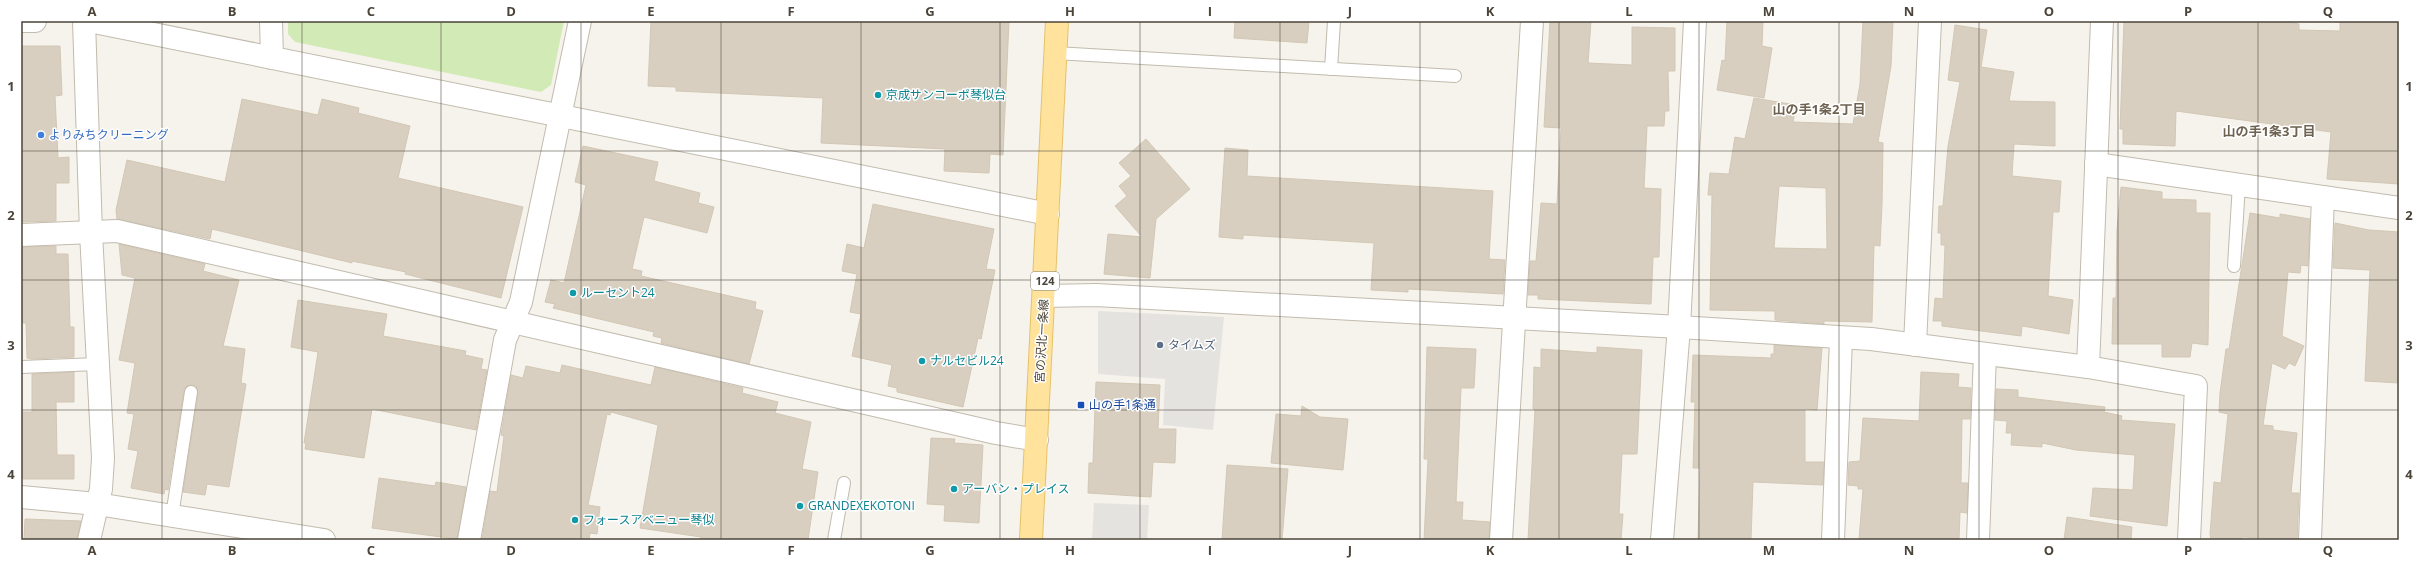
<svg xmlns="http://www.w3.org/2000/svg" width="2420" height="561" viewBox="0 0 2420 561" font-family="'Open Sans','Noto Sans JP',sans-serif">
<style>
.green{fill:#d2eab5}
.parking{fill:#e5e3e0}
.building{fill:#d8cfc1;stroke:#d3c7b4;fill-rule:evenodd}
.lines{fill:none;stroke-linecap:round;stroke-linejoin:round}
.lane-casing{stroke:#c2bbae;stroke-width:14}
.street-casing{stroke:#c2bbae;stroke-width:24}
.primary-casing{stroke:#e6c16a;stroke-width:24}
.lane{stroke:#fff;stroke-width:12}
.street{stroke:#fff;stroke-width:22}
.primary{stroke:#ffe39c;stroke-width:22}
.grid{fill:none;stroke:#4b4439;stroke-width:1;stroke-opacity:0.55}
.culture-dot{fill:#0f9aa8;stroke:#fff;stroke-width:1.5}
.shop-dot{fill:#3f7fe0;stroke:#fff;stroke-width:1.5}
.service-dot{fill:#5c6f8a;stroke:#fff;stroke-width:1.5}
.transit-dot{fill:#1a4fb4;stroke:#fff;stroke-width:1.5}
.labels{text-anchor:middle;stroke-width:3;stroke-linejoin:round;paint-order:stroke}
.shield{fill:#fff;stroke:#817c74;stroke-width:1}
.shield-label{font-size:11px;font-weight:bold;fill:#4b4439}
.culture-label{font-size:12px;fill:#0d838f;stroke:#fff;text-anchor:start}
.shop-label{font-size:12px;fill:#366cbe;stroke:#fff;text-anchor:start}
.street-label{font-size:12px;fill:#4b4439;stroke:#fff}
.service-label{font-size:12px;fill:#4e5e75;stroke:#fff;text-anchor:start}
.transit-label{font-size:12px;fill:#164399;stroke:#fff;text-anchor:start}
.neighbourhood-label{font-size:13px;font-weight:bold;fill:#6e6250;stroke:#fff}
.neatline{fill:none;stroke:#4b4439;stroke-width:1.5}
.grid-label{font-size:13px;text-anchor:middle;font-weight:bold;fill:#4b4439}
</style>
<rect width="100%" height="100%" fill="#f6f3ec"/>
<polygon class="green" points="288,21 564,21 551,85 541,92 295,42 288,34"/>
<g class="parking">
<polygon points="1098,311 1224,317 1213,430 1163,425 1165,379 1098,374"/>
<polygon points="1094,503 1149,505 1147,540 1092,540"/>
</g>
<g class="building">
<polygon points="651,21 1009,21 1003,155 990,154 989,173 944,171 945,149 821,143 823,98 676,91 676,87 648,86"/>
<polygon points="1235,21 1309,21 1307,43 1234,38"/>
<polygon points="1550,21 1591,21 1588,63 1632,65 1632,27 1675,28 1675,71 1668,71 1669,111 1665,111 1664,126 1647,126 1644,188 1661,189 1659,257 1653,257 1651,304 1538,299 1538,295 1528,295 1530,261 1536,261 1541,203 1557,204 1561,128 1544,127"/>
<polygon points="1727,21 1763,21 1762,46 1772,48 1764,98 1717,90 1722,60 1725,61"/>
<path d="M1863 21H1893L1891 66 1878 142 1883 143 1882 205 1880 246 1874 245 1872 322 1824 321V324L1775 320V311L1710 310 1712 195H1708L1710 173 1729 174 1735 137 1745 139 1754 98 1796 105 1793 122 1853 124 1860 84ZM1779 186 1826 188 1827 249 1774 248Z"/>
<polygon points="2124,21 2293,21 2293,23 2299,24 2299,30 2340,31 2340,21 2399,21 2399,184 2327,179 2331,132 2176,111 2175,146 2123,144 2123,129 2120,129"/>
<polygon points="1955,25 1987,30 1981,67 2014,72 2009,101 2055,102 2055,146 2014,144 2012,176 2061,181 2059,212 2053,212 2048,296 2073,300 2069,334 2022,326 2021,336 1942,326 1942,321 1933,321 1935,298 1943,299 1945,245 1941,245 1941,233 1938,233 1939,206 1943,206 1948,146 1960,82 1948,80"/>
<polygon points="21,46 60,46 62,95 55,96 58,158 69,157 69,183 56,183 56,221 21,222"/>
<polygon points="242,99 318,115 322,99 359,108 358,113 410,126 398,178 523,207 501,298 405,274 406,272 352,261 352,263 212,229 210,239 117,219 116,210 127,160 225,182"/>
<polygon points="1146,139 1190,189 1156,219 1150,278 1104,274 1108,234 1142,237 1115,206 1127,196 1119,186 1131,176 1119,163"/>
<polygon points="583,146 658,162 654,181 700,193 698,203 714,207 707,233 644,217 632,269 642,271 641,276 756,302 755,309 763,311 749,364 661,343 662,338 653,336 654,332 553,308 555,304 545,302 551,280 564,283 586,185 575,182"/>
<polygon points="1225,148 1248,150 1247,176 1493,191 1489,259 1505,260 1503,294 1408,289 1408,292 1371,290 1374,243 1243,235 1243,239 1219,237"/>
<polygon points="2121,187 2162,192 2162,199 2196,200 2196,213 2210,213 2208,345 2192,343 2190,357 2162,357 2162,344 2112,344 2113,298 2116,298 2117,229"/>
<polygon points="873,204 994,229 986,269 995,270 981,339 978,338 963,407 897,392 897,388 888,386 892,365 852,356 861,314 850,312 857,274 842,271 847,244 864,248"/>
<polygon points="2250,213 2280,218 2280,214 2310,219 2308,266 2301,265 2300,273 2288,272 2282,336 2304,346 2295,366 2289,363 2285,369 2272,363 2263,425 2273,426 2273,430 2297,433 2291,493 2299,493 2297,540 2242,537 2242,540 2211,540 2210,534 2214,482 2221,483 2228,414 2219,412 2220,393 2226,349 2229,349"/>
<polygon points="2335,223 2369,230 2399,232 2399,383 2365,381 2370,270 2333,268"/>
<polygon points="119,244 205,264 203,271 239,280 223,346 245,349 241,383 246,384 229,487 207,484 205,495 183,492 198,393 196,386 192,385 185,387 184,391 168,490 165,489 164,494 131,488 138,451 128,449 134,414 127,413 135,363 119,360 135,278 122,275"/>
<polygon points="56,246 56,254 68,254 70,327 74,327 74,357 32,359 27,358 26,323 21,323 21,247"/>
<polygon points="298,300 387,314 383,336 466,351 465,355 483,359 481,369 487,370 476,430 372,409 364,458 305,449 306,443 304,443 318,352 291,347"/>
<polygon points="1774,345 1822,348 1817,410 1805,409 1805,462 1824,462 1823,485 1753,482 1751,540 1698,540 1700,468 1693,468 1695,402 1691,402 1693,355 1771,358 1771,354 1774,354"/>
<polygon points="1427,347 1476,349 1474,388 1461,388 1456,502 1463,502 1462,520 1490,522 1489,540 1424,540 1428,459 1424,459"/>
<polygon points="1597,347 1642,350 1637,454 1622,454 1619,514 1623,514 1621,540 1528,540 1535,409 1533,409 1534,367 1541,368 1541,349 1597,353"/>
<polygon points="562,365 651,385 655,367 743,388 742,393 778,402 775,413 811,422 802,469 818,472 808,540 701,540 701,537 640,528 658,425 611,412 610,415 607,414 588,505 600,507 597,534 590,533 589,540 482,540 490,491 497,492 504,436 501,435 511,375 523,378 526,366 560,373"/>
<polygon points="74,372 74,402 56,402 57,455 74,455 74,479 21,479 21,412 32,412 32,374"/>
<polygon points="1921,372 1959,374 1958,387 1971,388 1970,419 1962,419 1961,483 1968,483 1967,513 1960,512 1959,539 1859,540 1863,489 1858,489 1858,486 1848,485 1849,462 1860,461 1863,418 1919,421"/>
<polygon points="1096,382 1160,385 1158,429 1176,429 1175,463 1153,462 1151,497 1088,493 1089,463 1093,463"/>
<polygon points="1996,389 2018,390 2018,397 2105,407 2104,412 2122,416 2121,420 2175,424 2167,526 2090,516 2093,488 2133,490 2135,455 2076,450 2042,443 2042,447 2011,445 2012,433 2006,433 2007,421 1995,420"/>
<polygon points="1302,406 1320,417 1348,419 1343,470 1271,463 1276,414 1301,416"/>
<polygon points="931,438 955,439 954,443 983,445 979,523 944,521 945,505 927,504"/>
<polygon points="1227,465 1288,469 1282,540 1222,540"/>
<polygon points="379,478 435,486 436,482 466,487 457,539 372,528"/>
<polygon points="2067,517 2132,527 2131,540 2064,540"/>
<polygon points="25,519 81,521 77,540 24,540"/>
</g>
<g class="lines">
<g class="lane-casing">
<g id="lane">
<polyline points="1055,53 1455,76"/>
<polyline points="1331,69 1334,21"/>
<polyline points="2234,266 2239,184"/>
<polyline points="21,367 98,364"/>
<polyline points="172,516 191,392"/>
<polyline points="834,540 844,483"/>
</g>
</g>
<g class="street-casing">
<g id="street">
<polyline points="21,21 35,21"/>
<polyline points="84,21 91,233 103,458 101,489 89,540"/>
<polyline points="89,21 1048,214"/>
<polyline points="271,21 272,58"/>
<polyline points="2096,164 2399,208"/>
<polyline points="21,235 117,231 996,433 1037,440"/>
<polyline points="1044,296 1096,295 1679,327 1871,339 2088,367 2196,386 2189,540"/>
<polyline points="1915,345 1930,21"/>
<polyline points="2088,367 2102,21"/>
<polyline points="21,497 97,504 324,540"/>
<polyline points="469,540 505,340 521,302 580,21"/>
<polyline points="1501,540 1532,21"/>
<polyline points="1662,540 1679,327 1695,21"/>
<polyline points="1833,540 1841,339"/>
<polyline points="1978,540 1985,354"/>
<polyline points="2310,540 2323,197"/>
</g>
</g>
<g class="primary-casing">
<polyline id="primary" points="1031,540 1057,21"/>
</g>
<use href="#lane" class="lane"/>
<use href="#street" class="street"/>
<use href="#primary" class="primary"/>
</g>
<path class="grid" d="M162 21V540M302 21V540M441 21V540M581 21V540M721 21V540M861 21V540M1000 21V540M1140 21V540M1280 21V540M1420 21V540M1559 21V540M1699 21V540M1839 21V540M1979 21V540M2118 21V540M2258 21V540M21 151H2399M21 280H2399M21 410H2399"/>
<g class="culture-dot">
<circle cx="878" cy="95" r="4"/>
<circle cx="573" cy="293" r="4"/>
<circle cx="922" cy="361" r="4"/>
<circle cx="954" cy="489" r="4"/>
<circle cx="800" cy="506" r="4"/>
<circle cx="575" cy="520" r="4"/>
</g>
<circle class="shop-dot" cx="41" cy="135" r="4"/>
<circle class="service-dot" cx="1160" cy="345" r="4"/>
<rect class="transit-dot" x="1077" y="401" width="8" height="8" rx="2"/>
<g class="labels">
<rect class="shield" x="1031" y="272" width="28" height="18" rx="3"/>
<g class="shield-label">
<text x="1045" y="285">124</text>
</g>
<g class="culture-label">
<text x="886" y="99">京成サンコーポ琴似台</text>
<text x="581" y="297">ルーセント24</text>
<text x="930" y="365">ナルセビル24</text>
<text x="962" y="493">アーバン・プレイス</text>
<text x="808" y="510">GRANDEXEKOTONI</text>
<text x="583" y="524">フォースアベニュー琴似</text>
</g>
<g class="shop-label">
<text x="49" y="139">よりみちクリーニング</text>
</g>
<g class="street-label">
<text transform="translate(1042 341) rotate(-87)" y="4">宮の沢北一条線</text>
</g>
<g class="service-label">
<text x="1168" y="349">タイムズ</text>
</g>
<g class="transit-label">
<text x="1089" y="409">山の手1条通</text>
</g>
<g class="neighbourhood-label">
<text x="1819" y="114">山の手1条2丁目</text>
<text x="2269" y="136">山の手1条3丁目</text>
</g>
</g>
<rect width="2420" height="561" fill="none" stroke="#ffffff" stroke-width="44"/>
<rect x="22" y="22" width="2376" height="517" class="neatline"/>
<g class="grid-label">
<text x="92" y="16">A</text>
<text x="232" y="16">B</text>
<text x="371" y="16">C</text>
<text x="511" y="16">D</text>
<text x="651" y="16">E</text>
<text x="791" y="16">F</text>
<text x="930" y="16">G</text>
<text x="1070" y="16">H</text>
<text x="1210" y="16">I</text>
<text x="1350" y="16">J</text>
<text x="1490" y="16">K</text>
<text x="1629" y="16">L</text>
<text x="1769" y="16">M</text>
<text x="1909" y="16">N</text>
<text x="2049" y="16">O</text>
<text x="2188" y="16">P</text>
<text x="2328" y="16">Q</text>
<text x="11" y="91">1</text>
<text x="2409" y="91">1</text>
<text x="11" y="220">2</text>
<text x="2409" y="220">2</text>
<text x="11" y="350">3</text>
<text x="2409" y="350">3</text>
<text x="11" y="479">4</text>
<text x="2409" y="479">4</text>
<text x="92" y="555">A</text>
<text x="232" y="555">B</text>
<text x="371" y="555">C</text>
<text x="511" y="555">D</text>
<text x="651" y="555">E</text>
<text x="791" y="555">F</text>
<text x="930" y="555">G</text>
<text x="1070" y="555">H</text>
<text x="1210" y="555">I</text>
<text x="1350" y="555">J</text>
<text x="1490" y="555">K</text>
<text x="1629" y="555">L</text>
<text x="1769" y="555">M</text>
<text x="1909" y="555">N</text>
<text x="2049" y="555">O</text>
<text x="2188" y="555">P</text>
<text x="2328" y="555">Q</text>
</g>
</svg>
